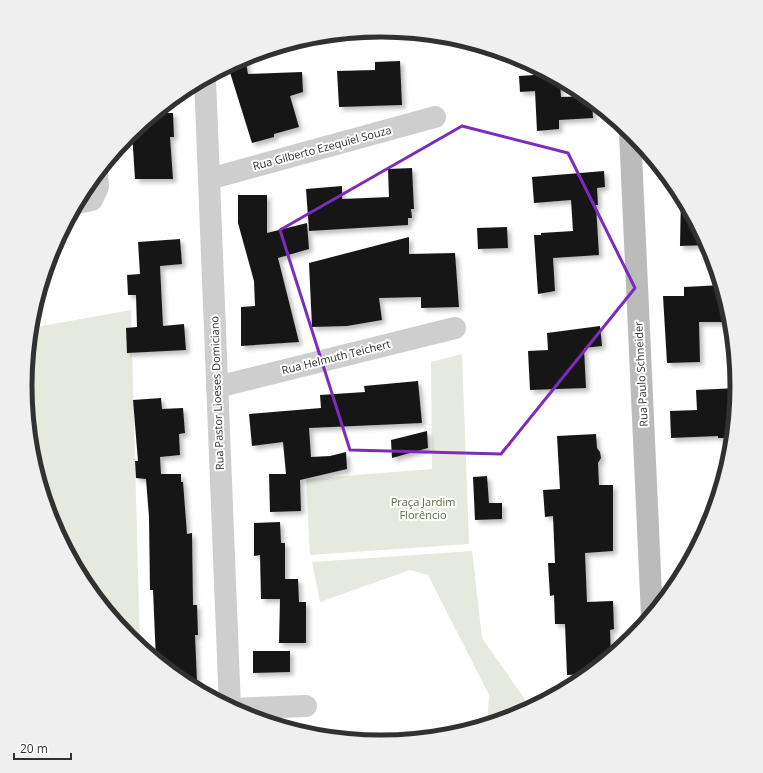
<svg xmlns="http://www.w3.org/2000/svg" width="763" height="773" viewBox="0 0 763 773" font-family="'Open Sans',sans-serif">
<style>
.green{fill:#e6e9dd}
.building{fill:#181818;filter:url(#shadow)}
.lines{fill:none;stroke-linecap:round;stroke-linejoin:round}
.street{stroke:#cecece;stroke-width:22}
.secondary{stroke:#bbb;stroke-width:22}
.marked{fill:none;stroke:#7b2cbf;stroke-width:3;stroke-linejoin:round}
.labels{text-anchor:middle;stroke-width:4;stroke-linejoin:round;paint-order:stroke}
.street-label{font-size:11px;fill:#313131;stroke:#fff}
.park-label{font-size:11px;fill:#5b6a41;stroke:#fff}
.rim{fill:none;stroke:#313131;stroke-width:5}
</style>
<defs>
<filter id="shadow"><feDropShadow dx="3.5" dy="3.5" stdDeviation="2" flood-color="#0004"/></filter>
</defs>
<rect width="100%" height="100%" fill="#fff"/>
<g class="green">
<polygon points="131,310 140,647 129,638 85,584 52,523 32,456 25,386 31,328"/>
<polygon points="462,354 469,544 310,555 306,479 432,469 431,362"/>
<polygon points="472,551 482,638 526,701 547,700 518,716 487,725 489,695 428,575 410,570 320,602 312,562"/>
</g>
<g class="building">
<polygon points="245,57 248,74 302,72 303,92 290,96 299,127 274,134 274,137 252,143 228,66"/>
<polygon points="400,61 402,105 339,107 337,71 375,70 375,62"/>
<polygon points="549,74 560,80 561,97 586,96 592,100 593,118 559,120 559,129 537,131 535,91 520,92 519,76"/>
<polygon points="155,113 173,113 174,137 170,137 173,179 135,179 132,132"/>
<polygon points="412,168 414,209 411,209 412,218 408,218 408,225 309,231 306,189 342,186 342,199 389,197 388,169"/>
<polygon points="604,171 605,187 597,188 598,205 596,205 599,255 553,258 555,291 538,294 534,235 541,235 541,233 573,231 571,200 534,203 532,177"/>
<polygon points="681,194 703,236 708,245 680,246"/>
<polygon points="238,195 267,195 267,233 307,223 309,249 278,258 299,342 241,346 241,307 255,306 254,281 238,223"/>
<polygon points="507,227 508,248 478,249 477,228"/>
<polygon points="409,237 409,254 455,253 459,307 421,308 421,297 379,298 382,320 347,326 312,327 309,263"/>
<polygon points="180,239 182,264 160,266 163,326 184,324 186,350 127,353 126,328 137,327 136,295 128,295 127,275 140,274 138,242"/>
<polygon points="722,285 732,322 699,322 700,362 667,363 663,296 684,296 684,287"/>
<polygon points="600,326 602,346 584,348 586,388 530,390 528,351 548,350 547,333"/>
<polygon points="418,381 422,423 309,428 311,457 330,456 346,452 347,469 300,480 301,511 270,512 269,474 286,474 283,442 252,446 249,414 321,408 320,395 365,392 364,386"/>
<polygon points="738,388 733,438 718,438 718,436 671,438 670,411 697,410 696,390"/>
<polygon points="161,398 162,409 183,408 185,433 179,434 180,455 160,457 161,474 181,474 181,482 183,482 187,534 192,533 193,605 197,605 198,635 195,635 197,682 183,683 156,660 153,590 150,590 149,517 146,479 136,478 135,461 138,461 133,400"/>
<polygon points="427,431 428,448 392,458 391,440"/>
<polygon points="596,434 597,448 600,452 601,458 598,463 599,485 613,485 613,551 585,553 587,602 613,601 614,629 610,630 611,657 590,674 567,675 565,624 555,624 554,595 550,596 548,563 555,563 553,516 545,517 543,490 560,489 557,436"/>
<polygon points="487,476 489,503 502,503 502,519 475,520 473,477"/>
<polygon points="280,522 281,543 285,543 285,579 298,579 299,602 306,602 306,643 279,643 280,599 261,599 260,555 254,556 254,523"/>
<polygon points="253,651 290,651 290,672 253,673"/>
</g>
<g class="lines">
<g class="street">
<polyline points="205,79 230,708"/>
<polyline points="209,179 435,117"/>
<polyline points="77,203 92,200 98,187 97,174"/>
<polyline points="217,387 455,328"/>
<polyline points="232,709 306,706"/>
</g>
<polyline class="secondary" points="630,132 652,616"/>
</g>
<path class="marked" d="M462 126 568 153 635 288 501 454 350 450 280 230Z"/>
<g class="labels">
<g class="street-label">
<text transform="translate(322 148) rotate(-15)" y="4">Rua Gilberto Ezequiel Souza</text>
<text transform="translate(336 357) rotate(-14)" y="4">Rua Helmuth Teichert</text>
<text transform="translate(641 374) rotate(-93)" y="4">Rua Paulo Schneider</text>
<text transform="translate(217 393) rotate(-92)" y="4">Rua Pastor Lioeses Domiciano</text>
</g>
<g class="park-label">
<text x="423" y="506">Praça Jardim<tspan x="423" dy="13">Florêncio</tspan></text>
</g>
</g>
<path d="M0 0H763V773H0ZM32 386a349 349 0 1 1 698 0a349 349 0 1 1-698 0Z" fill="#efefef" fill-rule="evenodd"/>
<path class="rim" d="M32 386a349 349 0 1 1 698 0a349 349 0 1 1-698 0Z"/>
<path d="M14 753v6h57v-6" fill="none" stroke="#313131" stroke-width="2"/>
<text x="20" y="753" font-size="12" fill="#313131" stroke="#ffffff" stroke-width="3" paint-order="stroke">20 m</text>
</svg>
